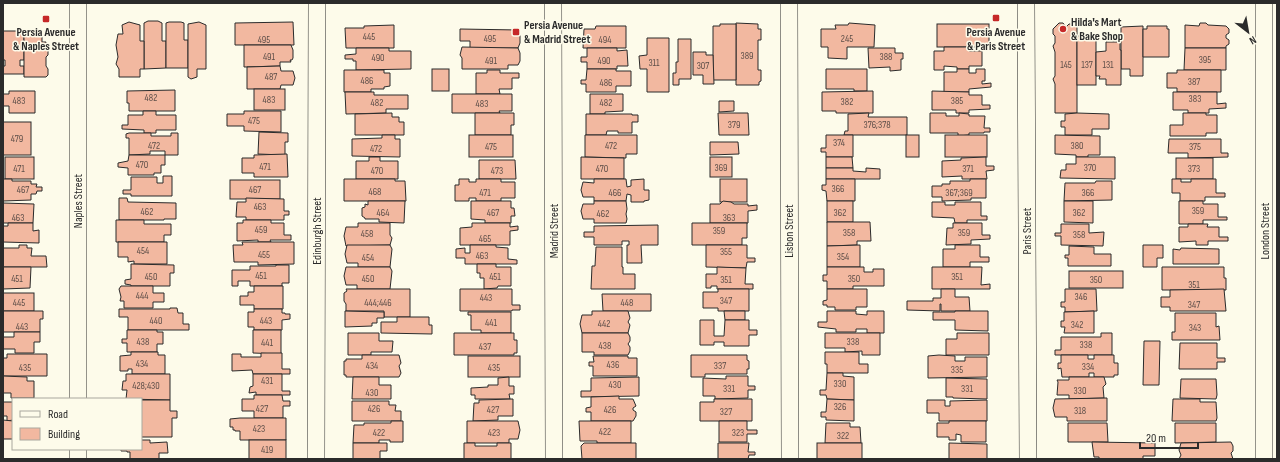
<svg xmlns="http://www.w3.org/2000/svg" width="1280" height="462" viewBox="0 0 1280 462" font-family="'Sofia Sans Condensed',sans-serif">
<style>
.building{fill:#f2b8a0;stroke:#2b2b2b}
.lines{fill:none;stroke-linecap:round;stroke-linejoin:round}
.minor-casing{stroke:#2b2b2b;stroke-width:18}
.minor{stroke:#fdfbea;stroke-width:17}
.poi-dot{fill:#c62828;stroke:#fdfbea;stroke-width:1.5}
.labels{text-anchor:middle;stroke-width:3;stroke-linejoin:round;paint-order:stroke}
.number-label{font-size:10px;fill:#5d4e48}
.poi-label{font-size:12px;font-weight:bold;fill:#2b2b2b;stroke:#fdfbea;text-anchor:start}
.street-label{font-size:12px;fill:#2b2b2b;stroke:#fdfbea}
</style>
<rect width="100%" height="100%" fill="#fdfbea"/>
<g class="building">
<polygon points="148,21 158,21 162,23 162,41 166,41 166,68 144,69 144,23"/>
<polygon points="129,22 140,25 140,41 144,41 144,69 140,69 140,77 119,77 119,69 116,64 118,57 116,45 118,34 123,34 122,25"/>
<polygon points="169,22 181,22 184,23 184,40 188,40 188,68 166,68 166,23"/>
<polygon points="199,22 206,25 206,69 197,69 197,77 191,79 188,77 188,24"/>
<polygon points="293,22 294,45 235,45 235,23"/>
<polygon points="736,23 758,24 758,29 761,29 761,40 758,40 758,70 761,70 761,81 759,82 759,85 736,85"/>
<polygon points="849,23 875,25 874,47 847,47 847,59 828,58 828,47 821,47 821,29 836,29 835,25 848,25"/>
<polygon points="1059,23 1063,23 1066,27 1069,24 1074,24 1077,27 1077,113 1055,113 1055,84 1053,79 1055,76 1055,52 1053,46 1055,43 1055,36 1053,34 1053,29"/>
<polygon points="1200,23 1206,23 1208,25 1226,26 1229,29 1229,33 1226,35 1226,38 1229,40 1229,44 1226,46 1226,48 1185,48 1185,25 1199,26"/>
<polygon points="720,24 736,24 736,80 713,80 713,26 720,26"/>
<rect x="937" y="24" width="52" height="23"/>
<polygon points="394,25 394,48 346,48 345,28 364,28 364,26"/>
<polygon points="596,26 626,26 626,48 583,48 584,29 595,29"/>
<polygon points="1143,26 1143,76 1130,76 1130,69 1121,69 1121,27"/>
<polygon points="1147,26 1167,26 1167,29 1169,29 1169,57 1143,57 1143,29 1147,29"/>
<polygon points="460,29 518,30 520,36 520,43 518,48 470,48 470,41 460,41"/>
<polygon points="3,31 24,31 24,60 20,60 20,66 24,66 24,74 3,74 3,66 5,66 5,60 3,60"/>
<polygon points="30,31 42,32 42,42 46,42 46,47 48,49 48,55 46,57 46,66 48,69 48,75 46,77 24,77 24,32"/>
<rect x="1077" y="36" width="19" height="49"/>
<polygon points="647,38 669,38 669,92 647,92 647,69 640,69 639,56 647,55"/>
<polygon points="678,39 691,39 691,79 679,79 679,85 673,85 673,73 676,73 676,62 678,62"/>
<polygon points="1106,42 1120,42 1120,50 1121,50 1121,85 1106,85 1106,79 1099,79 1100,76 1096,76 1096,52 1106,51"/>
<polygon points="244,45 291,45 293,50 293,58 292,60 290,60 291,62 280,62 280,66 244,67"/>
<polygon points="462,47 518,48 520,53 520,61 518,65 508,65 508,69 462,69 462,58 460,55"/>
<polygon points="944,47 969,47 969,51 982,51 982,66 969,66 969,69 957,69 957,67 944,66 944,70 934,70 934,51 944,51"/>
<polygon points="356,48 389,48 389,51 411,51 411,69 356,70 356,61 353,61 353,59 345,59 345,55 356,54"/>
<polygon points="587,48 617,48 617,51 627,50 628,66 617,66 617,69 587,69 587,62 581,62 581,57 587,57"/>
<polygon points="868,48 895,48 895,53 903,53 903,59 901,59 901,70 890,71 890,67 869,68"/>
<polygon points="1185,48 1226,48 1226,70 1184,70"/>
<polygon points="693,52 706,52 706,55 713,55 714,84 703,84 703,75 693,75"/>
<polygon points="280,66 281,71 293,71 295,78 293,85 281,85 280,89 247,89 247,67"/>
<rect x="432" y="69" width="17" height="22"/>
<polygon points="587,69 616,69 616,71 631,71 631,86 616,86 616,92 586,92 586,84 581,84 581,80 586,80"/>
<polygon points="826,69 867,69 867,91 854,91 854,89 826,89"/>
<polygon points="957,69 969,69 969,73 976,73 976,69 985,69 985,81 982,81 982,84 991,83 991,87 969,89 969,92 944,92 944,72 957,72"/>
<polygon points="344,70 384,70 384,73 390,73 390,86 384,87 384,89 371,89 371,92 344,92"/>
<polygon points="487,70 500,70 500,73 519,73 519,78 512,78 512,89 499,89 500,94 476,94 476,73 487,73"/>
<polygon points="1177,70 1221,70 1221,92 1177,92 1177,88 1167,88 1167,73 1177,73"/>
<rect x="254" y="89" width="31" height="21"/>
<polygon points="175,90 175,111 129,111 129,103 127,103 127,91"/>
<polygon points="9,91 35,91 35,113 9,113 9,106 3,106 3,94 9,94"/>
<polygon points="873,91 873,113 836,113 836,111 822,111 822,92"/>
<polygon points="932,91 969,92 969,95 982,95 982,105 990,105 990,109 969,110 969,113 956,113 956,110 932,110"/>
<polygon points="345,92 374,92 374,95 408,95 408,109 386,109 386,113 346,114"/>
<polygon points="1173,92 1217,92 1217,104 1226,103 1226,108 1209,109 1209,113 1188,113 1188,110 1173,110"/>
<polygon points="452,94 512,94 512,111 499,111 500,113 452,113"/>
<polygon points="590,94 623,94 623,111 605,112 605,114 590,114"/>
<polygon points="719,101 734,101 734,111 719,112"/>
<polygon points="143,111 156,111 156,115 176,115 176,130 156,130 156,133 144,133 144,130 122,129 122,125 128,125 128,115 143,115"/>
<polygon points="244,111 281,111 281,132 244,131 244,126 227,126 227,114 244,114"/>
<polygon points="392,113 392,117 399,117 399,122 404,122 404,135 355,135 355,114"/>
<polygon points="475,113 514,113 514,125 511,125 511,135 475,135"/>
<polygon points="718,113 748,113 749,135 719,135"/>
<polygon points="869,113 868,117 907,117 907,135 844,135 845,131 848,131 848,114"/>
<polygon points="930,113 946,113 946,116 959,116 959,113 969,114 969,116 985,116 984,128 990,128 990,132 984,132 984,133 969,133 969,135 958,136 958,133 930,133"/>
<polygon points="1077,113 1109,114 1109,129 1092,129 1092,135 1065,135 1065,127 1061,127 1061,121 1065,121 1065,114"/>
<polygon points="1183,113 1206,113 1206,115 1217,115 1217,133 1206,133 1206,136 1170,136 1170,125 1183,125"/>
<polygon points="586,114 632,114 632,115 638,115 638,122 632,122 632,133 618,133 618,131 607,131 606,135 586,135"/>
<rect x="3" y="122" width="28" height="33"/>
<polygon points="259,132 288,133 288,142 285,142 285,155 258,154"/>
<polygon points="129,133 151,133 151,136 171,136 171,133 178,133 178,155 165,155 165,151 150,151 150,154 129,155 129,138 126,138 126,134"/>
<polygon points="382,135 395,135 395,139 400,139 400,157 352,156 352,139 382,138"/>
<rect x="469" y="135" width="44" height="22"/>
<polygon points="585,135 637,135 637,154 626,154 626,158 585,157"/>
<polygon points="826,135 853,135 853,157 826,157 826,152 821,152 821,148 826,148"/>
<rect x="906" y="135" width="13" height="22"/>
<rect x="945" y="135" width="42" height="22"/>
<polygon points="1055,135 1100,136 1100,155 1088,155 1088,157 1076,157 1076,155 1055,154"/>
<polygon points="1169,139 1221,139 1221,153 1228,153 1228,157 1188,158 1188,153 1168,153"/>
<polygon points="710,142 738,142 739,154 710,155"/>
<polygon points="287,154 288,177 254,177 254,173 242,173 242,158 254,158 254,155"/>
<polygon points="129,155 165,155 165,165 161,165 161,173 154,173 154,175 128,175 128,168 118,167 118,163 128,161"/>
<rect x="5" y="157" width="29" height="22"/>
<polygon points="369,157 380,157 380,161 398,161 398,179 356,179 356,161 369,161"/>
<polygon points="581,157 624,158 624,179 581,179"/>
<rect x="710" y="157" width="22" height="20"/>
<polygon points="826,157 852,157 853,168 826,168"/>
<polygon points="986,157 986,166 994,166 994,170 986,171 987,179 962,179 962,176 942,177 942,161 961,160 961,158"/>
<polygon points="1076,157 1115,157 1115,179 1060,178 1061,170 1066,170 1066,164 1076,164"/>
<rect x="1176" y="158" width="37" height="21"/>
<polygon points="479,160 515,160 516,179 479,179"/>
<polygon points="826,168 853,168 853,171 866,172 866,168 880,169 880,179 826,179"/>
<polygon points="163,176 172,176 172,196 131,196 131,194 123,194 123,190 131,190 131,177 157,177 157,183 163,183"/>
<polygon points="3,179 12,179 12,181 31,181 31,184 37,184 36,187 42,187 42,191 37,191 36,194 31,194 31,200 3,201"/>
<polygon points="344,179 395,179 395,181 405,181 406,201 344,201"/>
<polygon points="459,179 469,179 469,182 476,182 476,179 501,179 501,182 515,182 515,198 501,198 501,201 476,201 476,198 469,198 469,201 455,201 455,185 459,185"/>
<polygon points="594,179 626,179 627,187 631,186 631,180 644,179 644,190 649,190 649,200 644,201 644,202 631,202 631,195 627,194 626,201 594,201 594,197 583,197 581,190 583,182 594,183"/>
<rect x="720" y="179" width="27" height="23"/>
<polygon points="826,179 855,179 855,201 827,201 826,191 822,190 822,185 826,185"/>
<polygon points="970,179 986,179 986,198 971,198 971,200 942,201 942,197 932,197 932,186 942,186 942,184 950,184 950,181 970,181"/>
<polygon points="1172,179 1181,179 1181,182 1191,182 1191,179 1216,179 1216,193 1225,193 1225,197 1205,197 1205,201 1180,201 1180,193 1172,193"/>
<rect x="230" y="180" width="50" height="19"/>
<polygon points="1096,181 1112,181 1112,200 1064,201 1065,183 1095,183"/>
<polygon points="119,198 127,198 128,202 176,203 176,219 164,219 164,220 119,220"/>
<polygon points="246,198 284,199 284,211 289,211 289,215 284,215 284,220 246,220 246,217 236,217 237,202 246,202"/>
<polygon points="368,201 405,201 404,223 379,222 379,219 365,219 365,218 362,216 362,208 365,207 365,204 368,205"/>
<polygon points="471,201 511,201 511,208 514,208 515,216 511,216 511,223 485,223 485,220 471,219"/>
<polygon points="594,201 626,201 627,209 626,214 627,219 626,223 594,223 594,219 583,219 581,211 583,204 594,204"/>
<polygon points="723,201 731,202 734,204 748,204 748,206 757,205 757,210 748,211 748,223 710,223 710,204 720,204"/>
<rect x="827" y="201" width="26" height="21"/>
<polygon points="1064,201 1093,201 1093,223 1064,222"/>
<polygon points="1179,201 1203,201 1203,204 1218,204 1218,217 1227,217 1227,220 1203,220 1203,224 1179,224"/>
<polygon points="932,202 945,202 945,205 955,205 955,202 981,202 981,216 987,216 987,220 967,220 967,223 955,223 954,218 932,217"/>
<polygon points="3,203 34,204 33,223 3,223"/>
<polygon points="116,220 144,220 144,224 171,224 171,235 164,235 164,242 116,242"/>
<polygon points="243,220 271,220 271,223 284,223 284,235 291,235 291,240 270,240 271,242 258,242 258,240 237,241 237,223 243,223"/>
<polygon points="827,222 870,222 871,241 857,241 857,245 827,246"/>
<polygon points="8,223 33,223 33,231 39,230 39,243 3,242 3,226 8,226"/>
<polygon points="358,223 390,223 390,235 392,238 390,245 346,246 344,236 346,227 358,227"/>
<polygon points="472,223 510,223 510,227 518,226 518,230 510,231 510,245 460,245 460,228 472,227"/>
<polygon points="692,223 747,223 747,238 742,238 742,245 692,245"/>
<polygon points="953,223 982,223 982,235 990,235 990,239 971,240 971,244 946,245 947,228 953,228"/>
<polygon points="1061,224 1089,224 1089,233 1104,232 1103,246 1061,245 1061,236 1055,236 1055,233 1061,233"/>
<polygon points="1188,224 1208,224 1207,227 1219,227 1219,237 1228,237 1228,241 1208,241 1208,245 1196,245 1196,241 1179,242 1179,227 1188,227"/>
<polygon points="658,225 658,245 641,245 642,263 627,263 627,245 629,245 629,241 622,241 622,245 594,245 594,237 584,237 584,232 594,232 594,226"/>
<polygon points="118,242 167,242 167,264 134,264 134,261 128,262 128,257 118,257"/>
<polygon points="242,242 294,242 294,264 258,265 258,262 234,262 233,245 243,245"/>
<polygon points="19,245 27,245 27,248 32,248 31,256 46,256 47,267 3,267 3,248 19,248"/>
<polygon points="347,245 390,245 392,249 390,267 358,267 358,263 347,263 345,254"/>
<polygon points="470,245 496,245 496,247 508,248 508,259 517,260 517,264 465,264 465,258 456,258 456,249 465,248 465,253 470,253"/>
<polygon points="706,245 747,245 747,258 755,258 755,262 747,262 746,268 706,267"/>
<polygon points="860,245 860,267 827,267 827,246"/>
<polygon points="955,245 980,245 980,257 989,257 989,262 970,262 970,267 943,267 943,249 955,249"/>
<polygon points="1143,245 1163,245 1163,258 1157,258 1157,267 1143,267"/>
<polygon points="1069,246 1094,247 1094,254 1111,254 1111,266 1068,266 1068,258 1065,258 1065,255 1069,255"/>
<polygon points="596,247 622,247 622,267 623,267 623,274 635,274 635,289 591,289 592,266 595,266"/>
<polygon points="1181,248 1219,249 1219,264 1173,264 1173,249 1180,250"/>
<polygon points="131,264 174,265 174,273 170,273 170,286 131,286 131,285 125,284 125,280 131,279"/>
<polygon points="477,264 496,264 496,267 511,267 511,286 498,286 497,288 484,289 484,278 480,278 480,273 477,273"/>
<polygon points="276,265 289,265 289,283 282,283 282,286 250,286 250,281 238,281 238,286 232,286 232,270 250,270 250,266 276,266"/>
<polygon points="3,267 31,267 30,288 3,289"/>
<polygon points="346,267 390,267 392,271 390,289 357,289 357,285 346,285 344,276"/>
<polygon points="717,267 746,268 745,284 753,284 753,289 717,289 717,286 711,286 711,288 706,288 706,274 717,274"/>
<polygon points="827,267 864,267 864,272 873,272 873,269 884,269 884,286 853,286 853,289 827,289 827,281 823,281 823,275 827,275"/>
<polygon points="932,267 982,267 981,285 990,284 990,289 932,289"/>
<polygon points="1162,267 1224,267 1224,278 1226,278 1226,290 1162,290"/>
<rect x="1069" y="271" width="54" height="17"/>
<polygon points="121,286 153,286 153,293 164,293 164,302 153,302 153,308 124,308 124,301 120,301 121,297 119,289"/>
<polygon points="254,286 283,286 283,309 254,309 254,305 240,305 240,296 248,296 248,292 254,292"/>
<polygon points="346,289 410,289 410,317 384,317 384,311 346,311 346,304 344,301 344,293 347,291"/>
<polygon points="460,289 512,289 512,305 520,305 520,310 512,310 512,311 460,311"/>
<polygon points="718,289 749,289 749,311 718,311 718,308 703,308 703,292 718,292"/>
<polygon points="827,289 867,289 867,307 856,307 856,310 835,310 835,307 827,307 827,305 823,305 823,301 827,300"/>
<polygon points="941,289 955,289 955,297 969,297 970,311 941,311 941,304 940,304 940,311 907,310 907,301 933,301 933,298 941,298"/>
<polygon points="1065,289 1096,289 1097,311 1065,312 1065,307 1061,307 1061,302 1065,302"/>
<polygon points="1224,289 1226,311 1170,311 1170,307 1161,307 1161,297 1170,297 1170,290"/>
<rect x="3" y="293" width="31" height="18"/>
<polygon points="602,294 651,294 651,311 603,311"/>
<polygon points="170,308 177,308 178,313 183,313 183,324 189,324 189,330 128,330 128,317 119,317 119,309 170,309"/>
<polygon points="254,309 282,309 282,313 285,313 285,314 290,314 290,319 282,320 282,330 254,330 254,327 248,327 248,312 254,312"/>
<polygon points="3,311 43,311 43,319 40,319 40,332 3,332"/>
<polygon points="345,311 384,312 384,318 377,318 377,323 372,323 372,326 345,327"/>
<polygon points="592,311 628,311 630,318 628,322 630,325 628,333 582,333 580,324 582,315 592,315"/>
<polygon points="724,311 745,311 745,320 725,320"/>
<polygon points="827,311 856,311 856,314 867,315 867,311 884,311 884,333 867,333 867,329 856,329 856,332 836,332 836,329 818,327 818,322 827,322"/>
<polygon points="955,311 988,311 988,331 955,330 955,320 933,320 933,312 955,312"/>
<polygon points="1094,311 1094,333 1064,333 1065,327 1061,327 1061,321 1064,321 1064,312"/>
<polygon points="468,312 511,312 511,333 481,333 481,330 471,330 471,315 468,315"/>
<polygon points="1175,313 1216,313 1216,327 1219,326 1220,340 1172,340 1172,332 1175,332"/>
<polygon points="397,317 429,317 429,325 432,325 432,334 381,333 381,322 397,322"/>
<polygon points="700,320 714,320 714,336 724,336 725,320 749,320 749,330 757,330 757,335 749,335 749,346 724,346 724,342 714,342 714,345 700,345"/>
<polygon points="127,330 157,330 157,332 163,332 163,344 157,344 157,352 127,352 127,343 122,343 122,339 127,339"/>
<polygon points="253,330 281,330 281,354 253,353"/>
<polygon points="14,332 40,332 40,342 34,342 34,353 15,353 15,349 3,349 3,337 14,337"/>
<polygon points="348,333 379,333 379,341 393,341 392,352 371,352 371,355 348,355"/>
<polygon points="454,333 514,333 514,340 517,340 517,353 514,353 514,355 454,355"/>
<polygon points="582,333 628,333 630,337 630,341 628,344 630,347 630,351 628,355 594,355 594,352 582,352"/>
<polygon points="825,333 880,333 880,355 862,355 862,351 845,352 845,348 825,348"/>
<polygon points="957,333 989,333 989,355 946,355 946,339 957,339"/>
<polygon points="1101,333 1112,333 1112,355 1055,355 1055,350 1061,350 1061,337 1101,337"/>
<polygon points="1144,341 1160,341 1159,385 1143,385"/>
<polygon points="1180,343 1217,343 1217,358 1225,358 1225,362 1217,362 1217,369 1179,369"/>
<polygon points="131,352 158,352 158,355 165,355 165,374 132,374 132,369 128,369 128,371 120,371 120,356 131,355"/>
<polygon points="825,352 859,352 859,364 868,364 868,373 827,373 827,364 825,364"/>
<polygon points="261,353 282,353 282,369 290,369 290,374 253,374 252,370 232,371 232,354 241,354 241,357 261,357"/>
<polygon points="7,354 47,354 47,376 3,376 3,358 7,358"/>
<polygon points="362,355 399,355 401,363 399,366 401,373 399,377 346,377 346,375 344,375 344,361 346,361 346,359 362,359"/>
<polygon points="691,355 747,355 747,360 749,361 749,369 747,369 747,374 705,374 705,377 691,377"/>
<polygon points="939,355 955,356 955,361 965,361 965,357 987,357 987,377 928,378 928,356"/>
<polygon points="1061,355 1088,355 1088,359 1094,359 1094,355 1114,355 1114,363 1118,363 1118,375 1114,375 1114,377 1094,377 1094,373 1089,373 1089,377 1062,377 1061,368 1058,369 1058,363 1061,363"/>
<rect x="468" y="356" width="52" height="21"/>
<polygon points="593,356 628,356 628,358 637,358 637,376 593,376 593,366 589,366 589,362 594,362"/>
<polygon points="827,373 843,373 843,376 854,377 854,400 827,399 826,395 820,395 820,390 826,390"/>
<polygon points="126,374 170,374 170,400 126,399 127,390 122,390 123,381 126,381"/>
<polygon points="253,374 282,374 282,391 290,391 290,395 256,395 256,392 249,393 250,387 253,386"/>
<polygon points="3,376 27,377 27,381 34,381 34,398 11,398 11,393 3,393"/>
<polygon points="726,376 748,376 748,386 755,386 755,390 748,390 748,398 715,399 715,396 703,396 703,378 726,379"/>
<polygon points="353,377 379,377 379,385 391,385 391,399 352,399"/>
<polygon points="509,377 509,386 514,386 514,394 509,394 510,399 475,399 475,395 471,395 471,388 488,387 488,385 498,385 498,378"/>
<polygon points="639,377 639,396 581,397 581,391 591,391 591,378"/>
<polygon points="1069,377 1104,377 1106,384 1103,387 1104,398 1069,399 1069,395 1057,395 1058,382 1057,380 1069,380"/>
<polygon points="946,378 987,379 987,399 953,398 953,397 946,397"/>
<polygon points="1181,379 1216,379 1217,395 1216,399 1180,398"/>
<polygon points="254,395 282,395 283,401 290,401 290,406 283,406 283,418 254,418 254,411 242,411 242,399 254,399"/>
<polygon points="619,396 619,399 633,399 636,406 633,408 633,410 636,412 636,416 633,421 591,421 591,412 586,412 586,408 591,407 591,397"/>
<polygon points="1107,398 1107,421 1067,421 1067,417 1055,417 1053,408 1055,399"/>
<polygon points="513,399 513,416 498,416 498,420 473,421 474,403 479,403 479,400"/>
<polygon points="714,399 752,399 752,421 700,421 700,402 714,402"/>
<polygon points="827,399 854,400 854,421 826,420 826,417 821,417 821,412 826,412"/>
<polygon points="1173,399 1200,399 1200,402 1216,402 1217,418 1216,421 1172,421"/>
<polygon points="141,400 170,400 170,411 177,411 177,418 172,418 172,437 141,437"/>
<polygon points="927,400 945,400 945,406 950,406 950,401 987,400 987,421 939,421 939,413 927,413"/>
<polygon points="352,401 389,401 389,405 396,405 395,411 401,411 401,421 352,421"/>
<polygon points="3,402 13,402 13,420 7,421 7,416 3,416"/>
<polygon points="240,418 286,418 286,440 240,440 240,431 235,431 235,430 233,430 233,427 230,427 230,419"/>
<polygon points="3,420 13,421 13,439 3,439"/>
<polygon points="391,421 403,421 403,442 390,442 390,440 379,440 379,443 353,443 354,425 364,425 364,423 391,423"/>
<polygon points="467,421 518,421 520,430 518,439 509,439 509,443 467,443"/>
<polygon points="579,421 631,421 631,443 597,443 597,441 580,441"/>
<polygon points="719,421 747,421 747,430 757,430 757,434 747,434 747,442 719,442"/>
<polygon points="949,421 986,421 986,442 961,442 961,435 956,434 956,440 949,440 949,437 937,437 937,423 949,423"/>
<polygon points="826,423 850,423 850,427 860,427 861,443 825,443"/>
<polygon points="1068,423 1107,423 1108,442 1068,442"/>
<polygon points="1175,423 1216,423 1216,442 1175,443"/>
<polygon points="141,440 150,440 150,443 167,442 168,453 159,453 159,459 130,459 130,452 127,452 127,451 121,451 121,449 141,449"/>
<rect x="249" y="440" width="37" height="19"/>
<polygon points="1092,442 1155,443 1155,456 1143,456 1143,459 1099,459 1099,457 1094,457"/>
<polygon points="1231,442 1233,446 1233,451 1231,453 1233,459 1179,459 1181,455 1179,450 1181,443"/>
<polygon points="353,443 387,443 387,451 380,451 380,459 353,459"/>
<polygon points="464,443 475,443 475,446 497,446 497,443 511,443 511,459 464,459"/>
<polygon points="584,443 636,443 636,459 582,459 581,446"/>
<polygon points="718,443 749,443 748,452 755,452 755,455 749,455 748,459 718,459"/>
<rect x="817" y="443" width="45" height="16"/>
<polygon points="949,443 987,444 987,459 949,459"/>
</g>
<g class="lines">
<g class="minor-casing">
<g id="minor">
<polyline points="553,3 554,459"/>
<polyline points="789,3 790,459"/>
<polyline points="1026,3 1028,459"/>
<polyline points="1264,3 1264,459"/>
<polyline points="78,399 78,3"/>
<polyline points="78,459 78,449"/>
<polyline points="316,459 317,3"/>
</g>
</g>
<use href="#minor" class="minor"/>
</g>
<g class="poi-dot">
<rect x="992" y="14" width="8" height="8" rx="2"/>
<rect x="42" y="15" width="8" height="8" rx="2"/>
<circle cx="1063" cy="29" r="4"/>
<rect x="512" y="28" width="8" height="8" rx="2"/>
</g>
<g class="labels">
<g class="number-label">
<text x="369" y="40">445</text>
<text x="490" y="42">495</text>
<text x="847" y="42">245</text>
<text x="264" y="43">495</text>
<text x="605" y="43">494</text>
<text x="747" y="59">389</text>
<text x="269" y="60">491</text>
<text x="886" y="60">388</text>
<text x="378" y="61">490</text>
<text x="1205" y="63">395</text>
<text x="491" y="64">491</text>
<text x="604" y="64">490</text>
<text x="654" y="66">311</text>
<text x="1066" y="68">145</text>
<text x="1087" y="68">137</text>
<text x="1108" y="68">131</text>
<text x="703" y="69">307</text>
<text x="271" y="80">487</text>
<text x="367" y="84">486</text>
<text x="1194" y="85">387</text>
<text x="606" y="86">486</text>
<text x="151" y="101">482</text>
<text x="1195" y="102">383</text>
<text x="269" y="103">483</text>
<text x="19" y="104">483</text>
<text x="957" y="104">385</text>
<text x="847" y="105">382</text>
<text x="377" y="106">482</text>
<text x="606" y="106">482</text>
<text x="482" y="107">483</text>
<text x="254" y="124">475</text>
<text x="734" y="128">379</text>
<text x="877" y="128">376;378</text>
<text x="17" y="142">479</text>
<text x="839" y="146">374</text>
<text x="154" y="149">472</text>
<text x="611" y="149">472</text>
<text x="1077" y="149">380</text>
<text x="491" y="150">475</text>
<text x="1195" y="150">375</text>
<text x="376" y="152">472</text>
<text x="142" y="168">470</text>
<text x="265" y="170">471</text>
<text x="721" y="171">369</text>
<text x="1090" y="171">370</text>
<text x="19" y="172">471</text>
<text x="602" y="172">470</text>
<text x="968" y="172">371</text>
<text x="1194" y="172">373</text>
<text x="377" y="174">470</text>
<text x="497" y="174">473</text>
<text x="838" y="192">366</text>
<text x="23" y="193">467</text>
<text x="255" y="193">467</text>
<text x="375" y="195">468</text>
<text x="485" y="196">471</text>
<text x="615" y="196">466</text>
<text x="959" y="196">367;369</text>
<text x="1088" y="196">366</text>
<text x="260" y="210">463</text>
<text x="1198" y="214">359</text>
<text x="147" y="215">462</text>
<text x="383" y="216">464</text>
<text x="493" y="216">467</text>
<text x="840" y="216">362</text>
<text x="1079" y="216">362</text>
<text x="603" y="217">462</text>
<text x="18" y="221">463</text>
<text x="729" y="221">363</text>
<text x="261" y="233">459</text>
<text x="719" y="234">359</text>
<text x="849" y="236">358</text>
<text x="964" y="236">359</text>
<text x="367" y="237">458</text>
<text x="1079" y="238">358</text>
<text x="485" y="242">465</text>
<text x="143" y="254">454</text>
<text x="726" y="255">355</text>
<text x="264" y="258">455</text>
<text x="482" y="259">463</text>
<text x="843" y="260">354</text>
<text x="368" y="261">454</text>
<text x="261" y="279">451</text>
<text x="151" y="280">450</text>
<text x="495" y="280">451</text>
<text x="957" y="280">351</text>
<text x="17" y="282">451</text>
<text x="368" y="282">450</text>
<text x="854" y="282">350</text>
<text x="726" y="283">351</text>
<text x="1096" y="283">350</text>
<text x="1194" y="288">351</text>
<text x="142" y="299">444</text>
<text x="1081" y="300">346</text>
<text x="486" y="301">443</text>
<text x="726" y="304">347</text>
<text x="19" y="306">445</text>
<text x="378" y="306">444;446</text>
<text x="627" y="306">448</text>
<text x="1194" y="308">347</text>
<text x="156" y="324">440</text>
<text x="266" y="324">443</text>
<text x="491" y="326">441</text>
<text x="604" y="327">442</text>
<text x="1077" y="328">342</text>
<text x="22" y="330">443</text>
<text x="1195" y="331">343</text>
<text x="143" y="345">438</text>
<text x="853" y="345">338</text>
<text x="267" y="346">441</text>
<text x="1086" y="348">338</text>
<text x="605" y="349">438</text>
<text x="485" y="350">437</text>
<text x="142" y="367">434</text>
<text x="613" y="368">436</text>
<text x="372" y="369">434</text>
<text x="720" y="369">337</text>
<text x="1088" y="370">334</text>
<text x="25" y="371">435</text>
<text x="494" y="371">435</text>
<text x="957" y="373">335</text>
<text x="267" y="384">431</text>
<text x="840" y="387">330</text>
<text x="615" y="388">430</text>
<text x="146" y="389">428;430</text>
<text x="729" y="392">331</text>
<text x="967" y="392">331</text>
<text x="1080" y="394">330</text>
<text x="372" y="396">430</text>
<text x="840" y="410">326</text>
<text x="262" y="412">427</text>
<text x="374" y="412">426</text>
<text x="493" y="413">427</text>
<text x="610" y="413">426</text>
<text x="1080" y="414">318</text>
<text x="726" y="415">327</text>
<text x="259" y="432">423</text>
<text x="605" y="435">422</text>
<text x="379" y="436">422</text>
<text x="494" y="436">423</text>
<text x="738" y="436">323</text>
<text x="843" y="439">322</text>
<text x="267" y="453">419</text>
</g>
<g class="poi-label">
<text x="1071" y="26">Hilda's Mart<tspan x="1071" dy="14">&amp; Bake Shop</tspan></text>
<text x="524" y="29">Persia Avenue<tspan x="524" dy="14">&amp; Madrid Street</tspan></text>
<text x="46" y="36" text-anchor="middle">Persia Avenue<tspan x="46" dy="14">&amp; Naples Street</tspan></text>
<text x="996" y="36" text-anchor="middle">Persia Avenue<tspan x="996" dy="14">&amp; Paris Street</tspan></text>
</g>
<g class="street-label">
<text transform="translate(78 201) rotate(-90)" y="4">Naples Street</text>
<text transform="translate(317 231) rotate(-90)" y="4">Edinburgh Street</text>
<text transform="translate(554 231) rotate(-90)" y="4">Madrid Street</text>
<text transform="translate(789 231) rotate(-90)" y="4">Lisbon Street</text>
<text transform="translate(1027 231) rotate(-90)" y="4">Paris Street</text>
<text transform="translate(1265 231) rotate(-90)" y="4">London Street</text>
</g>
</g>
<rect width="1280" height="462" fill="none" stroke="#2b2b2b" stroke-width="8"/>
<rect x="12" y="398" width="130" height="52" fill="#fdfbea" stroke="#a9a89e"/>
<rect x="20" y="411" width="20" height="6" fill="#fdfbea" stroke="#a9a89e"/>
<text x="48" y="418" font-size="12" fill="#2b2b2b">Road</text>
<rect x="20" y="428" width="20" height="12" fill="#f2b8a0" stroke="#a9a89e"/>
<text x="48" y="438" font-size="12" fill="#2b2b2b">Building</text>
<g transform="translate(1248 32) rotate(149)" stroke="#fdfbea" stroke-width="3" paint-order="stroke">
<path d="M0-3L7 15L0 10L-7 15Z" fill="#2b2b2b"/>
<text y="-6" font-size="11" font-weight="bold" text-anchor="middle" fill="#2b2b2b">N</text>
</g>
<path d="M1140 442v6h58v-6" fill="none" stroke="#2b2b2b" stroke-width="2"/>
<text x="1146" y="442" font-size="12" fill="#2b2b2b" stroke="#fdfbea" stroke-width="3" paint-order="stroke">20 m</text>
</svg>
